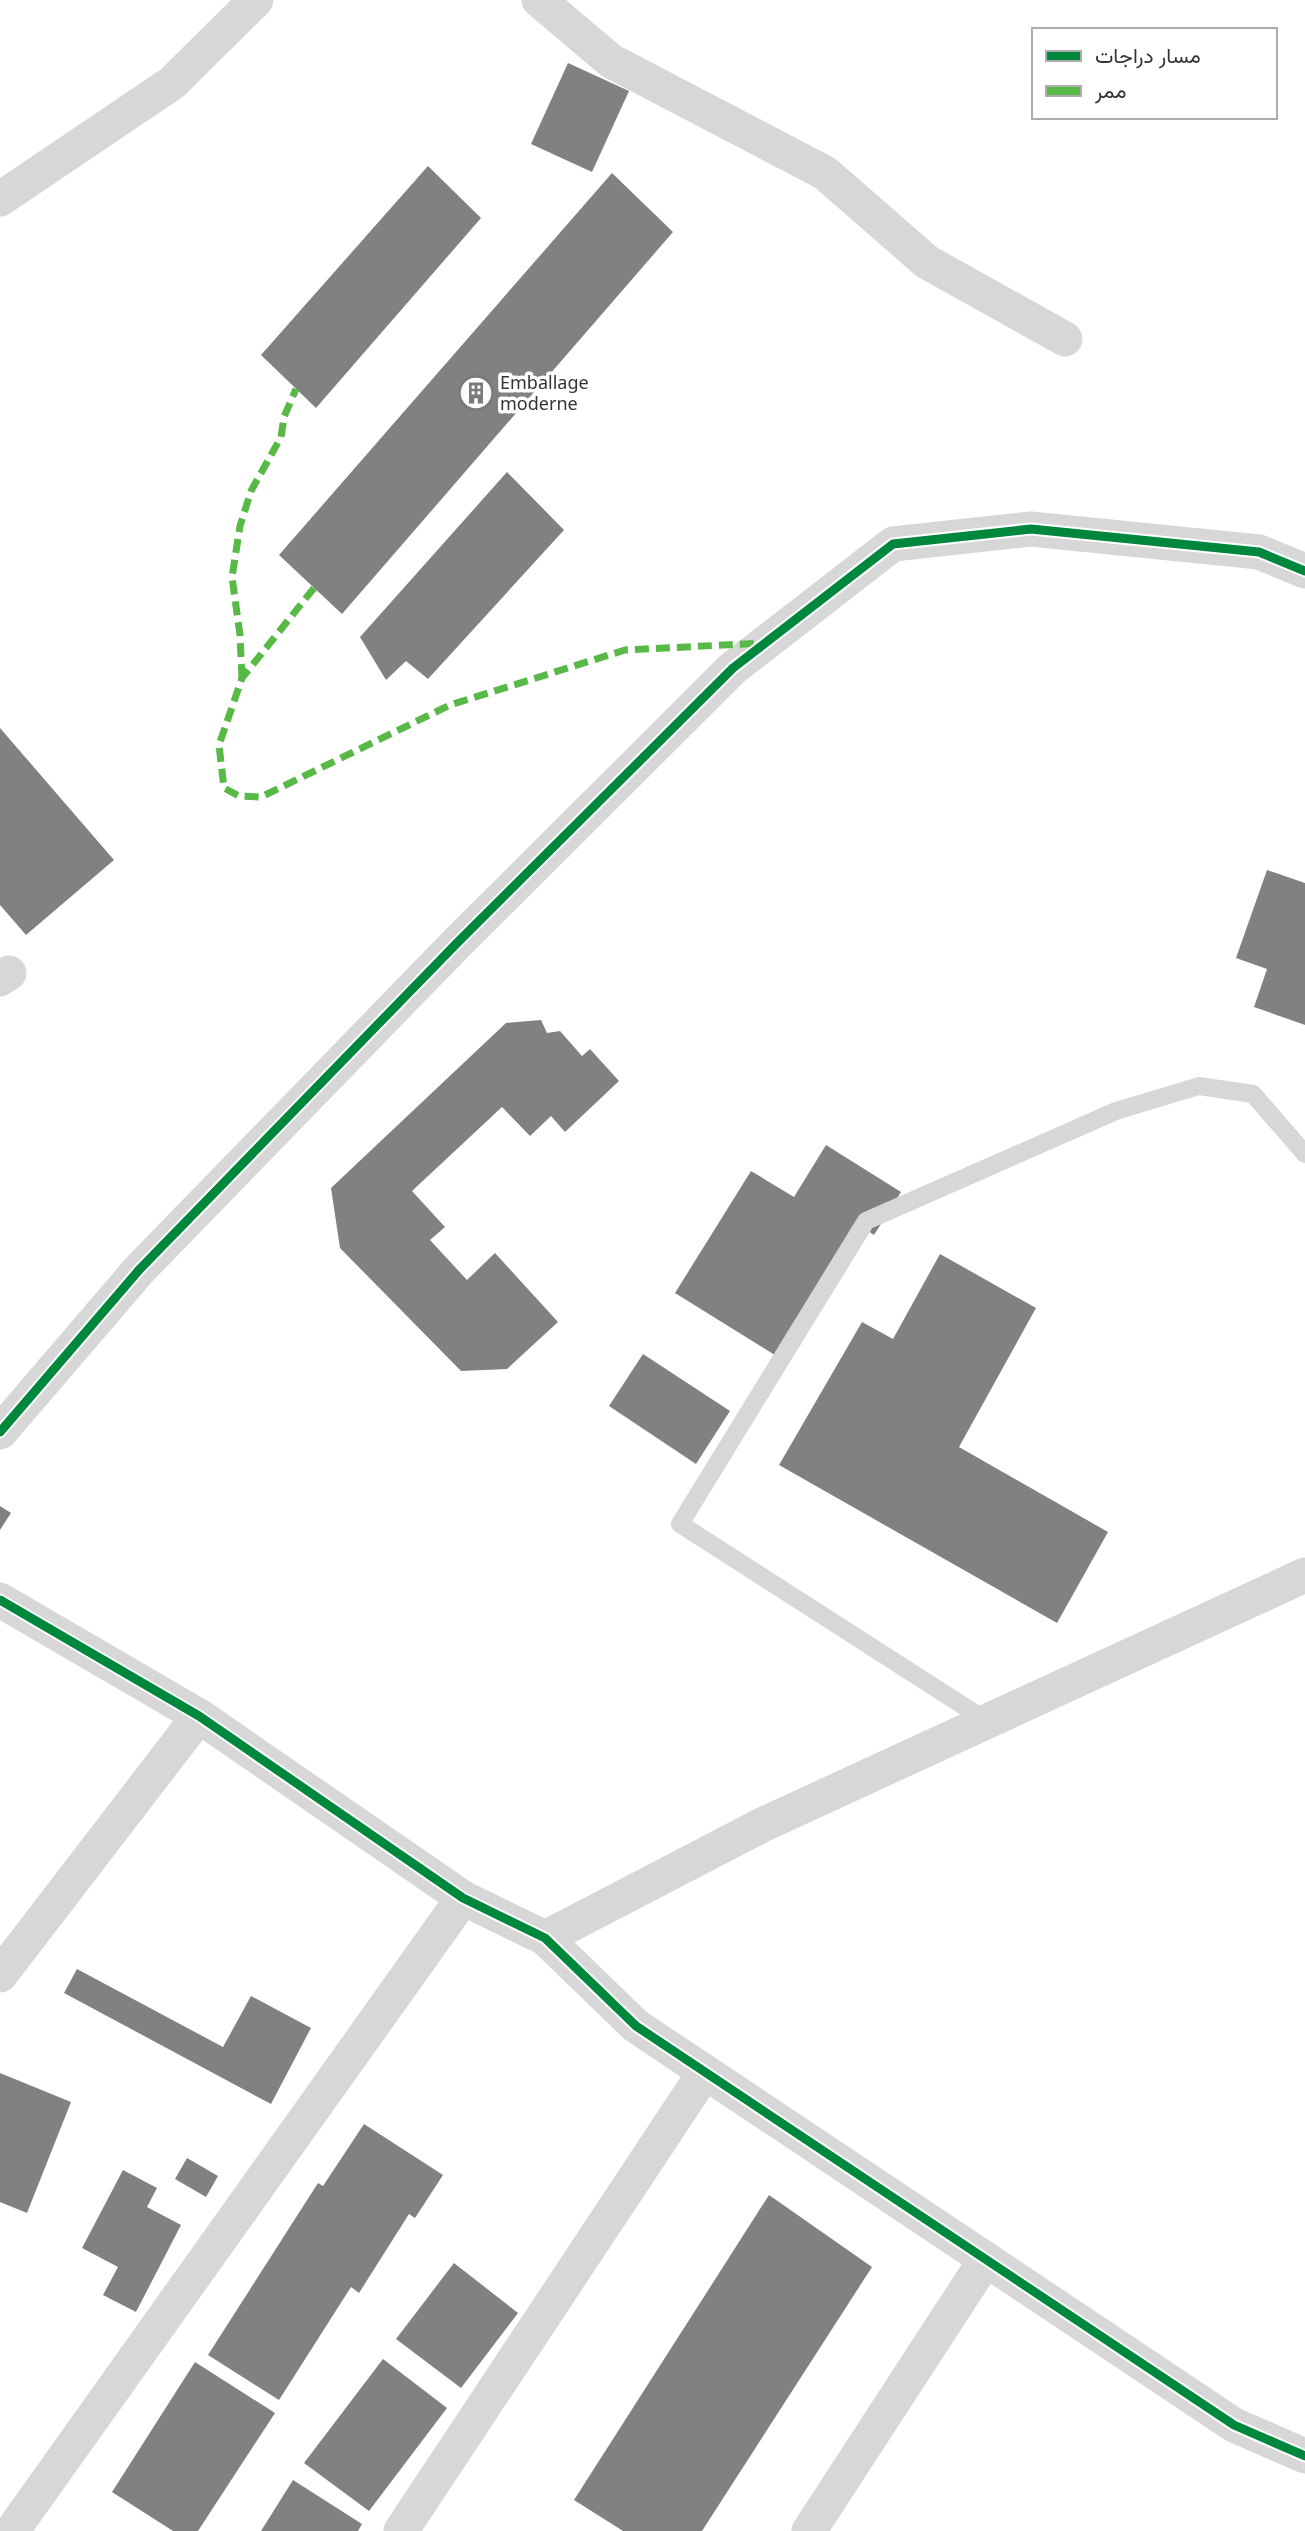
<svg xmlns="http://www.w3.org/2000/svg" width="1305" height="2531" viewBox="0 0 1305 2531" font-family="'Noto Sans',Vazirmatn,sans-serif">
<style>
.building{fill:#818181}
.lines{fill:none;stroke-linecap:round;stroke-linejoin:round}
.lane{stroke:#d7d7d7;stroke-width:18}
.street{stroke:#d7d7d7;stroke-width:35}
.quiet{stroke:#58b947;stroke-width:7;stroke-dasharray:14 7;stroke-linecap:butt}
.cycleway-casing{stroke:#fff;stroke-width:13}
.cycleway{stroke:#00873e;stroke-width:9}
.labels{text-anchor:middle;stroke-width:7;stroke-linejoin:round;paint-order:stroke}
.poi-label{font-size:18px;fill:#333;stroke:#fff;text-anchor:start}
</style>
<rect width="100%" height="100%" fill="#fff"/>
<g class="building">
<polygon points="568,63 629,91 592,172 531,144"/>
<polygon points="428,166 481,218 316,408 261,355"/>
<polygon points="612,173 673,232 342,614 279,555"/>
<polygon points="507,472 564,530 428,679 406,661 386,680 360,637"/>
<polygon points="0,728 114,860 26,935 0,905"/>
<polygon points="1267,870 1305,883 1305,1025 1254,1007 1267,969 1236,958"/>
<polygon points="541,1020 547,1033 560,1031 582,1056 590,1049 619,1081 565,1132 551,1116 530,1136 502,1107 412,1191 445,1227 430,1240 467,1280 495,1253 558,1322 507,1369 461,1371 340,1248 331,1188 506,1023"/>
<polygon points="826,1145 901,1192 874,1235 868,1231 786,1362 675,1293 751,1171 794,1197"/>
<polygon points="940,1254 1036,1308 959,1447 1108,1532 1057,1623 779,1465 862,1322 893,1339"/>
<polygon points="643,1354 730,1411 696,1464 609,1406"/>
<polygon points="0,1506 11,1513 0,1530"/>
<polygon points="77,1969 223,2047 251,1996 311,2028 271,2104 64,1993"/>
<polygon points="0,2073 71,2102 27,2213 0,2202"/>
<polygon points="364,2124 443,2175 415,2218 409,2214 359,2293 351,2287 279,2400 208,2355 318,2183 323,2186"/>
<polygon points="187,2158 218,2176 206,2197 175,2179"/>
<polygon points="123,2170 157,2188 147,2207 181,2225 136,2312 103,2295 118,2267 82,2248"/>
<polygon points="769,2195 872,2267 702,2531 623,2531 574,2500"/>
<polygon points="454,2263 518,2313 461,2388 396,2339"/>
<polygon points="383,2359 447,2408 369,2511 304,2463"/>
<polygon points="195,2362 275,2413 198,2531 173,2531 112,2492"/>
<polygon points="293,2480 362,2524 358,2531 261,2531"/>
</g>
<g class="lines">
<polyline class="lane" points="987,1721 680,1524 866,1221 1116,1111 1199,1086 1253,1094 1305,1154"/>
<g class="street">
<polyline points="539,0 611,61 825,173 927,262 1065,339"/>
<polyline points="0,199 172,83 256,0"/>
<polyline points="0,979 9,973"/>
<polyline points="0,1432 139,1270 457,943 733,668 893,544 1031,529 1259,552 1305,571"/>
<polyline points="0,1600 199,1716 463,1898 545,1938 636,2026 1234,2425 1305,2456"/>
<polyline points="545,1938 762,1825 1305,1575"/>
<polyline points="0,1975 199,1716"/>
<polyline points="12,2531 463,1898"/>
<polyline points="401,2531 705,2072"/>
<polyline points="809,2531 986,2259"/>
</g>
<g class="quiet">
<polyline points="314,588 242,678 219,745 224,788 239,796 261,797 450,705 625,650 764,643"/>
<polyline points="242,678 240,635 232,577 240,526 251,491 281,437 284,417 296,389"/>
</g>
<g class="cycleway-casing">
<g id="cycleway">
<polyline points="0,1432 139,1270 457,943 733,668 893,544 1031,529 1259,552 1305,571"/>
<polyline points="0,1600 199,1716 463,1898 545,1938 636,2026 1234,2425 1305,2456"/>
</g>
</g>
<use href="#cycleway" class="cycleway"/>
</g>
<defs>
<g id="building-ring" transform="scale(1.75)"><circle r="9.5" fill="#fff" stroke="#7a7a7a" stroke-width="1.5"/><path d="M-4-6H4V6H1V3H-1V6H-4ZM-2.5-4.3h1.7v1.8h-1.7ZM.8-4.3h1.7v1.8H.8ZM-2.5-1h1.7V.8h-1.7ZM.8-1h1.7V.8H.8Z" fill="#7a7a7a"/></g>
</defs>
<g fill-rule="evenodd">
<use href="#building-ring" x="476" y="393"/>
</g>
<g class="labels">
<g class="poi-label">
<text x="500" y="389">Emballage<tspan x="500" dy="21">moderne</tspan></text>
</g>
</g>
<rect x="1032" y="28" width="245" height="91" fill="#ffffff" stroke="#adadad" stroke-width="2"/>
<rect x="1046" y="51" width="35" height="10" fill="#00873e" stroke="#adadad" stroke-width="2"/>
<text x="1095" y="63" font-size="21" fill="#333333">مسار دراجات</text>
<rect x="1046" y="86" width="35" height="10" fill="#58b947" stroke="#adadad" stroke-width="2"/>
<text x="1095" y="98" font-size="21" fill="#333333">ممر</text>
</svg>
